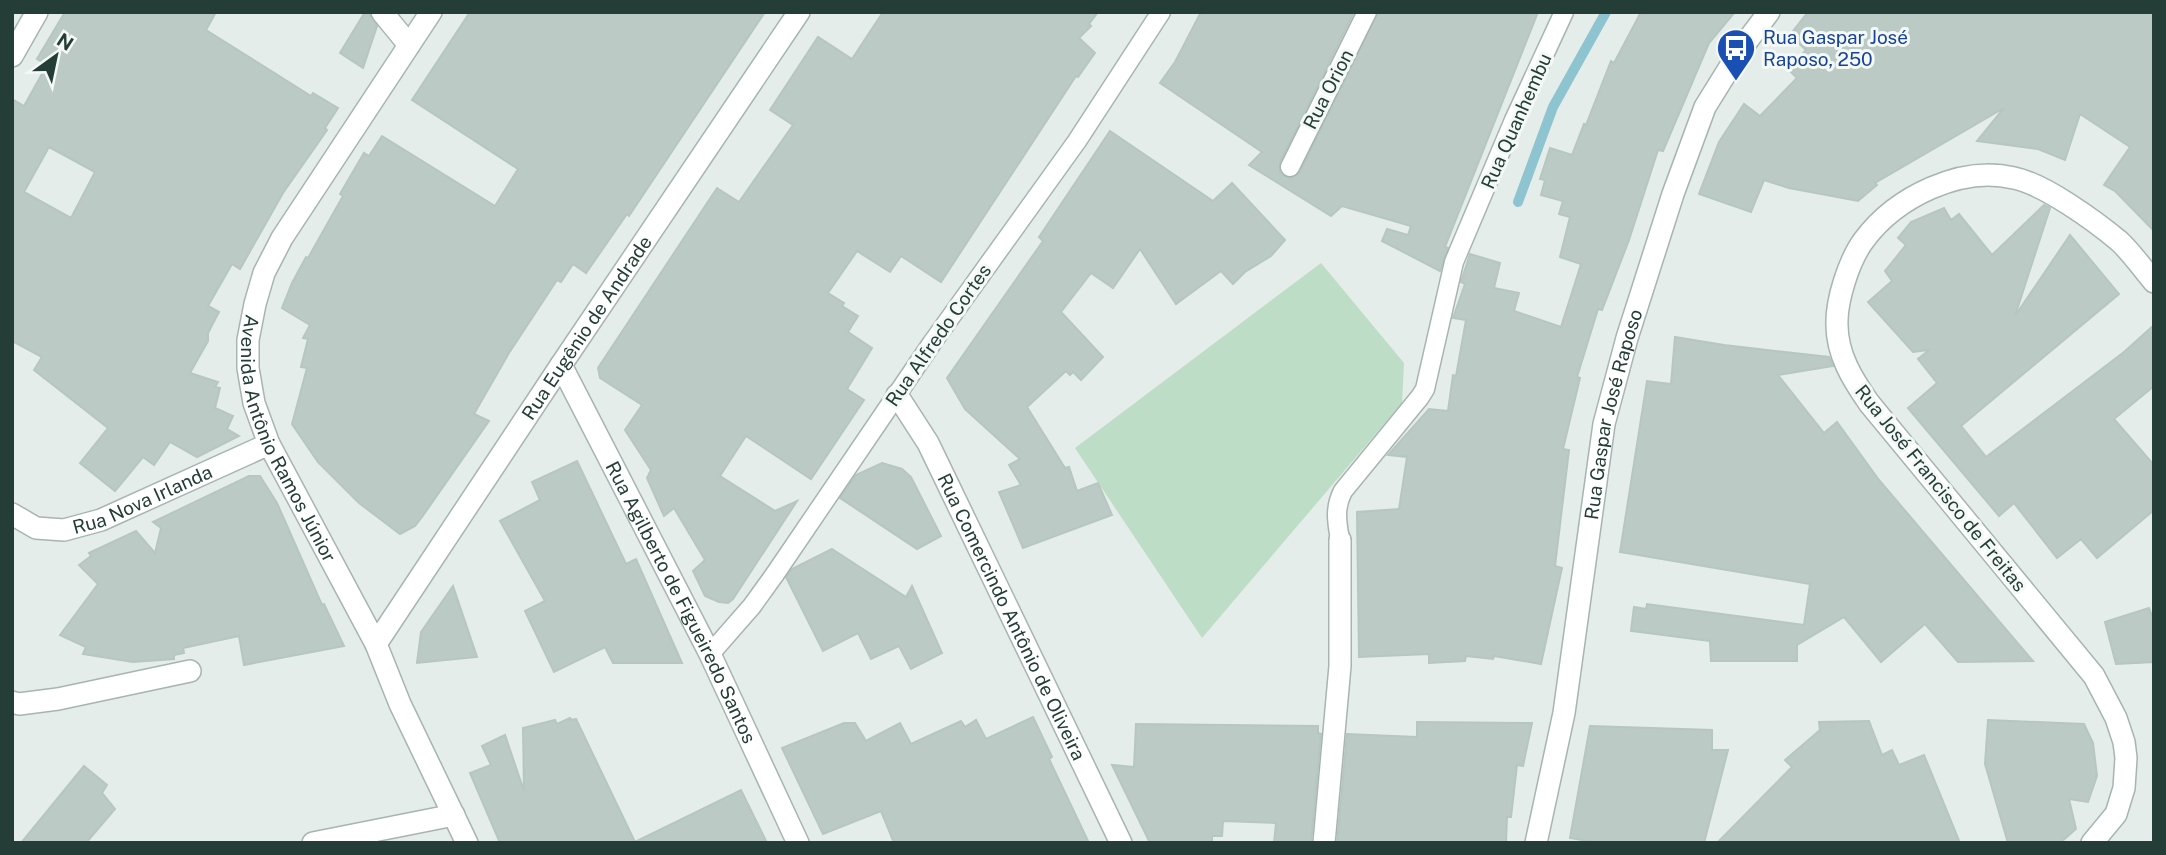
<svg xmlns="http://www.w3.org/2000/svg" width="2166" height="855" viewBox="0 0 2166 855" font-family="'Public Sans',sans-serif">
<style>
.green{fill:#beddc7}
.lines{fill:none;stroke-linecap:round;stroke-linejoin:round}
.stream{stroke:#8ec4cf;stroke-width:10}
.building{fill:#bccac5;stroke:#b6c6c0;stroke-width:2;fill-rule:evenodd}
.service-casing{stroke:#a7b5b0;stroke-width:21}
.minor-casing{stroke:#a7b5b0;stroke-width:24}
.service{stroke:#fff;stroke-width:18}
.minor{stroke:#fff;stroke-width:21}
.labels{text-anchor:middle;stroke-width:6;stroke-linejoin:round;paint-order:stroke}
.transit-label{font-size:19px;fill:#164399;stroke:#f4f9f7;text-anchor:start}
.street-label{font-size:19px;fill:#243e37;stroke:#f4f9f7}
</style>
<rect width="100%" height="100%" fill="#e4ede9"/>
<polygon class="green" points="1321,263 1404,363 1402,403 1202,638 1075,448"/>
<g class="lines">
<polyline class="stream" points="1518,202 1553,107 1606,12"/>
</g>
<g class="building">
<path d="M65 12H216L206 30 311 96 313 93 338 108 325 128 327 130 283 193 240 269 232 264 208 306 219 312 208 333V341L190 373 218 382 215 387 220 388 215 408 233 416 227 429 239 436 197 457 170 442 154 465 143 457 115 491 80 463 108 428 34 370 42 357 12 341V99L24 106 47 65 37 59ZM49 147 95 172 71 218 24 192Z"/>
<polygon points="365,12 369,12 377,26 363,68 340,53"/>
<polygon points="470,12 765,12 629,216 627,214 586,273 573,264 561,282 557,280 509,353 474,414 489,421 422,517 415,526 400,534 359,503 318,462 292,424 307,368 301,367 308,339 303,338 310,325 282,308 292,283 306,257 308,258 343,196 340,194 364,153 369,156 382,136 495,206 518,169 412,100"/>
<polygon points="883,12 1098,12 1089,24 1091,26 1079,38 1095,53 1078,77 1076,76 941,282 901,256 890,272 857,251 828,293 844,303 842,306 858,316 848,332 872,348 847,389 864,400 811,479 746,436 720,476 775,511 797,501 733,599 728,603 719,602 705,596 693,571 705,560 674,508 664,516 647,478 651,470 625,430 642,405 600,378 598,368 717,188 739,202 793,125 770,110 818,37 852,59"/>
<polygon points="1201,12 1354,12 1280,162 1280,173 1290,178 1300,172 1378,12 1538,12 1445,247 1448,248 1440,271 1382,241 1387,229 1408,235 1411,226 1342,206 1331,216 1249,165 1262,152 1160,83 1175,62"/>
<polygon points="1641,12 1735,12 1709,43 1663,151 1658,150 1629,240 1602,310 1598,309 1577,377 1580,378 1563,449 1569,450 1555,566 1562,568 1541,664 1494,656 1493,659 1466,656 1465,661 1429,663 1429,654 1359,657 1357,512 1399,509 1407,457 1388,455 1429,409 1448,411 1453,375 1456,376 1466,320 1453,318 1465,284 1461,282 1470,254 1500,263 1494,288 1519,293 1514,311 1561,327 1581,264 1560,257 1570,217 1559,214 1563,201 1541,195 1545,180 1540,179 1550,148 1572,155 1584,124 1586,125 1611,61 1614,63"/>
<polygon points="1808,12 2154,12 2154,231 2115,191 2104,185 2130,147 2080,114 2065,160 2038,149 1977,141 2004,108 1875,183 1877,185 1858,201 1789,188 1764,180 1751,212 1699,194 1719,142 1744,104 1760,116 1797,78 1788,69 1806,50 1790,35"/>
<polygon points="1110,131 1213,201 1232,183 1285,240 1271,256 1245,272 1233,284 1221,271 1176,304 1140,249 1113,288 1091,273 1061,312 1103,357 1081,380 1073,372 1070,375 1066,371 1027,407 1065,468 1069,467 1077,491 1098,483 1112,515 1023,548 999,492 1021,485 1009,465 1020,459 965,409 947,378 1043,241 1039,237"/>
<polygon points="2044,205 2050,208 2015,316 2070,235 2119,294 1961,426 1986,457 2124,352 2154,325 2154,386 2114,419 2154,465 2154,510 2097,558 2081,539 2057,558 2014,503 1999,516 1908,408 1937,383 1918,359 1929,350 1913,352 1868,302 1892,281 1885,271 1906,245 1898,238 1911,222 1944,208 1951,220 1959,214 1992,255"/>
<polygon points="1675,337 1724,345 1829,357 1833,366 1778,375 1824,433 1837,422 1879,480 2033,661 1958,662 1925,624 1881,662 1844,617 1797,645 1797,661 1711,661 1710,641 1631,631 1634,607 1646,609 1647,604 1804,625 1810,584 1620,552 1647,381 1671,384"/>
<polygon points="577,461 626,564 636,559 682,663 613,663 605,647 554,672 525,611 545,601 500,521 540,500 532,482"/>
<polygon points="882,463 902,469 911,477 941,536 917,549 840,498 856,475"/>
<polygon points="249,476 260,476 277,503 322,605 324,604 344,646 244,665 239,636 183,648 184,653 174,655 174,659 133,662 83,654 86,647 60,635 98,584 79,565 91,556 89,553 136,531 155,553 161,528 153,522"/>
<polygon points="832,549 906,597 912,586 942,653 911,669 899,646 871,659 858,633 823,651 786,577 792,569"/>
<polygon points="453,586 477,657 417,663 421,632"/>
<polygon points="2149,608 2154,621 2154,662 2116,664 2105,622"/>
<polygon points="1033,717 1052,757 1049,759 1089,843 894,843 881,811 823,834 782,748 844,723 855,723 866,741 900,723 911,744 961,721 965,727 976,720 986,739"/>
<polygon points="570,718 572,720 576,719 635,842 741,790 767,843 500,843 470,773 491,765 482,746 505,735 524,791 523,728 555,720 557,724"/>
<polygon points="1988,720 2084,724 2093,743 2097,776 2088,802 2069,799 2076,829 2060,843 2008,843 1985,764"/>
<polygon points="1869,721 1882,755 1892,750 1899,765 1924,755 1960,843 1717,843 1792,767 1785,760 1820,730 1819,722"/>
<polygon points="1417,722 1532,723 1523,766 1517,765 1511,817 1507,817 1506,843 1337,843 1347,734 1417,737"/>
<polygon points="1136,724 1318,726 1318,733 1321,734 1311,843 1274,843 1276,823 1223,821 1222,836 1212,836 1212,843 1150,843 1112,765 1134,767"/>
<polygon points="1590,726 1712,730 1712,750 1728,750 1704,843 1599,843 1570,838"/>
<polygon points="84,766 107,785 102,793 115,809 86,843 21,843"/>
</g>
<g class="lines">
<g class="service-casing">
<g id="service">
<polyline points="1290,167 1367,12"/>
<path d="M1340 540C1337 522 1334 508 1343 491L1420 397 1425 389 1454 262 1514 120 1564 12"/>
<polyline points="710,654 752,606 775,574 932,343 1077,141 1161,12"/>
</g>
</g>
<g class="minor-casing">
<g id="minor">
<polyline points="382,12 409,45"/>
<path id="s1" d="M431 12 282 238 264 273 255 304 248 340V368L254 403 269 444 376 644 400 704 467 843"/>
<polyline points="12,56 37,12"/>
<path id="s2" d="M561 365 710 654 798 843"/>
<path id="s3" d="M897 395 928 443 1121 843"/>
<path id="s4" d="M12 514 36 528 64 530 101 520 269 444"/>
<path id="s5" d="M376 644 561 365 799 12"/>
<polyline points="12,702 19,704 58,699 190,671"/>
<polyline points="313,843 454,815"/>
<polyline points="1324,843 1340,666 1340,540"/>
<path id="s6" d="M1536 843 1564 713 1604 424 1627 338 1673 194 1705 107 1741 49 1769 12"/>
<path d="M2092 843 2116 814 2124 788 2126 758 2124 742 2116 718 2094 676 1869 403C1853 380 1837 355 1837 325 1836 301 1849 260 1864 240 1896 197 1961 165 2014 178 2044 184 2095 221 2119 241 2132 253 2143 269 2154 282"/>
</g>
</g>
<use href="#service" class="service"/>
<use href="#minor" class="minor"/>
</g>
<defs>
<g id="bus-pin" transform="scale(2.0125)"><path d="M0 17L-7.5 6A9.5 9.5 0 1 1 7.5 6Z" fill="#1a4fb4" stroke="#f4f9f7"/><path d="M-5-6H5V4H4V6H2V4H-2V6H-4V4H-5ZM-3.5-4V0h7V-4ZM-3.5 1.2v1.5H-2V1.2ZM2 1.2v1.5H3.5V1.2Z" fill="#fff"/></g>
</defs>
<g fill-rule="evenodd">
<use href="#bus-pin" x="1736" y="48"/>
</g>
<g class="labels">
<g class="transit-label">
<text x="1763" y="44">Rua Gaspar José<tspan x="1763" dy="22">Raposo, 250</tspan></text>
</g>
<g class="street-label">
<text transform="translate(1328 89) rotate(-63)" y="7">Rua Orion</text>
<text transform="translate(1516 121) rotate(-66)" y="7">Rua Quanhembu</text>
<text dy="7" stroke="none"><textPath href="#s5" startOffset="380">Rua Eugênio de Andrade</textPath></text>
<text transform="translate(938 335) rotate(-55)" y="7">Rua Alfredo Cortes</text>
<text dy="7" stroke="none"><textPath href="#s6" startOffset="436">Rua Gaspar José Raposo</textPath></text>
<text dy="7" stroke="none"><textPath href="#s1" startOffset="486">Avenida Antônio Ramos Júnior</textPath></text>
<text transform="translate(1941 488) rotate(51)" y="7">Rua José Francisco de Freitas</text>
<text dy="7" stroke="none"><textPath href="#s4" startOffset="140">Rua Nova Irlanda</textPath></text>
<text dy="7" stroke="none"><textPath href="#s2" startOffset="266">Rua Agilberto de Figueiredo Santos</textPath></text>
<text dy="7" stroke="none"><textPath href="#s3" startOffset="250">Rua Comercindo Antônio de Oliveira</textPath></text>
</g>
</g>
<rect width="2166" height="855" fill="none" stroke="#243e37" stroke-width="28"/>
<g transform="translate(56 56) rotate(33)" stroke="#f4f9f7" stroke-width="5" paint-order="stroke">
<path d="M0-5L12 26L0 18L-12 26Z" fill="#243e37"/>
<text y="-10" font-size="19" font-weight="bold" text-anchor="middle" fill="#243e37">N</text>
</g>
</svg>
